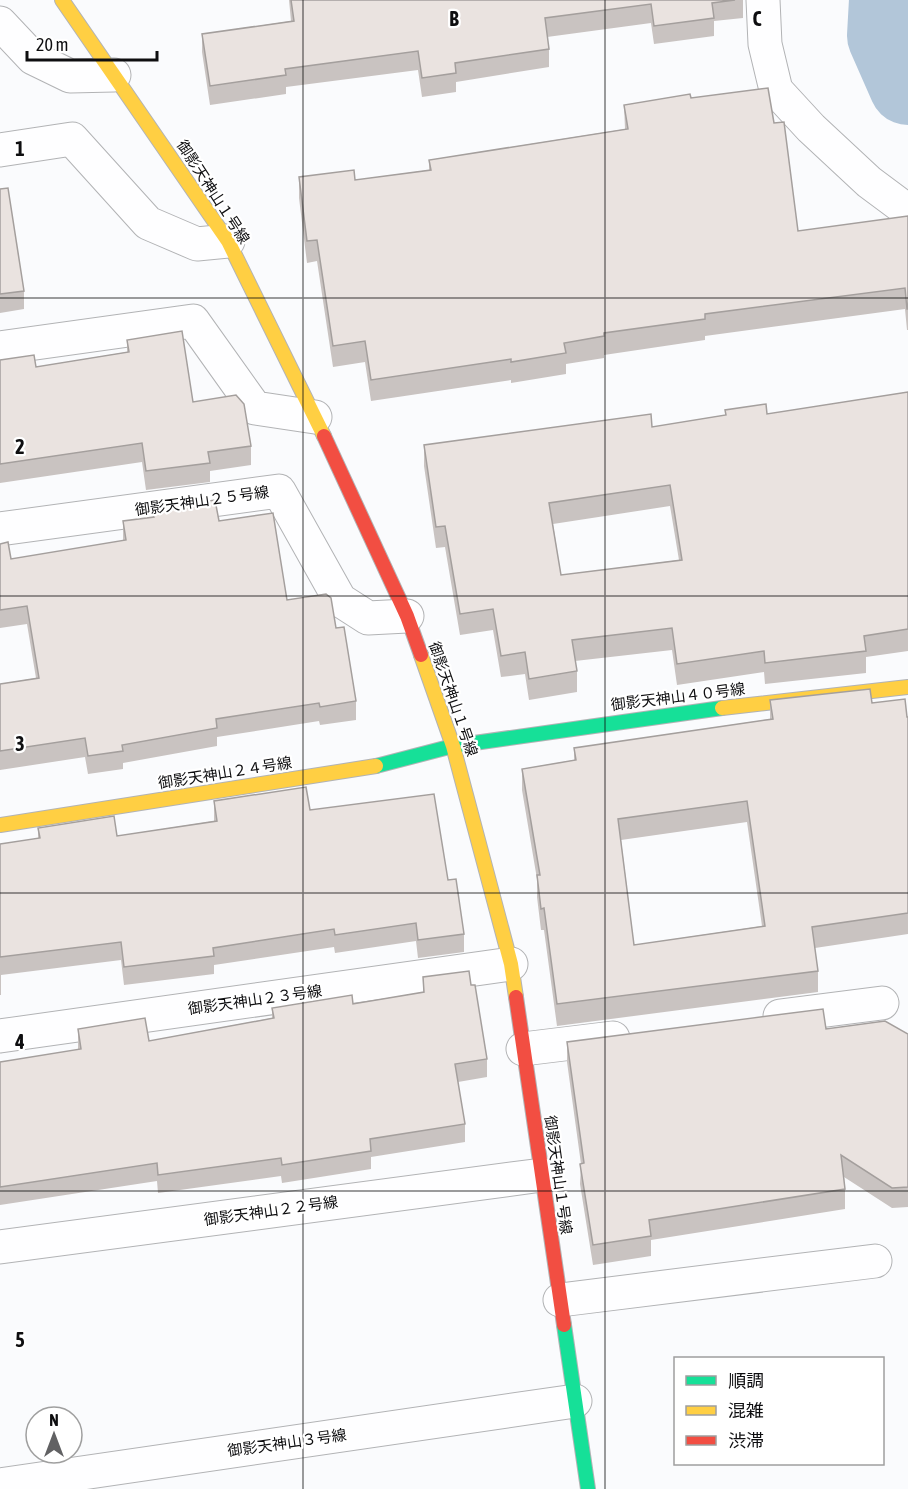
<svg xmlns="http://www.w3.org/2000/svg" width="908" height="1489" viewBox="0 0 908 1489" font-family="'Asap Condensed','Noto Sans JP',sans-serif">
<style>
.lines{fill:none;stroke-linecap:round;stroke-linejoin:round}
.river{stroke:#b2c6d9;stroke-width:78}
.street-casing{stroke:#b2b3b5;stroke-width:35}
.fast-casing{stroke:#b2b3b5;stroke-width:16}
.slow-casing{stroke:#b2b3b5;stroke-width:16}
.jam-casing{stroke:#b2b3b5;stroke-width:16}
.street{stroke:#fefeff;stroke-width:33}
.fast{stroke:#16e098;stroke-width:14}
.slow{stroke:#ffcf43;stroke-width:14}
.jam{stroke:#f24e42;stroke-width:14}
.wall{fill:#c9c3c1;fill-rule:evenodd}
.building{fill:#eae3e0;stroke:#a49f9d;stroke-width:1.5;fill-rule:evenodd}
.grid{fill:none;stroke:#0e0e10;stroke-width:1.5;stroke-opacity:0.55}
.labels{text-anchor:middle;stroke-width:4.5;stroke-linejoin:round;paint-order:stroke}
.street-label{font-size:15px;fill:#0e0e10;stroke:#fff}
.grid-label{font-size:20px;text-anchor:middle;font-weight:bold;fill:#0e0e10;stroke:#fff;stroke-width:4.5;stroke-linejoin:round;paint-order:stroke}
</style>
<rect width="100%" height="100%" fill="#fafbfd"/>
<g class="lines">
<polyline class="river" points="888,0 886,36 908,86"/>
<g class="street-casing">
<g id="street">
<polyline points="763,0 765,44 776,90 811,128 869,182 908,211"/>
<polyline points="0,23 33,58 70,76 114,75"/>
<polyline points="0,150 72,139 148,223 197,244 228,241"/>
<polyline points="0,348 193,321 255,408 315,417"/>
<polyline points="0,529 279,491 340,600 368,618 407,616"/>
<polyline points="780,1016 882,1003"/>
<polyline points="0,1036 511,964"/>
<polyline points="523,1049 613,1038"/>
<polyline points="0,1247 542,1175"/>
<polyline points="560,1300 875,1261"/>
<polyline points="0,1485 575,1401"/>
</g>
</g>
<g class="fast-casing">
<g id="fast">
<polyline points="376,766 453,746 722,708"/>
<polyline points="564,1325 588,1489"/>
</g>
</g>
<g class="slow-casing">
<g id="slow">
<polyline points="62,0 228,241 324,436"/>
<polyline points="421,655 453,746 511,964 516,997"/>
<polyline points="722,708 908,687"/>
<polyline points="0,825 376,766"/>
</g>
</g>
<g class="jam-casing">
<g id="jam">
<polyline points="324,436 407,616 421,655"/>
<polyline points="516,997 564,1325"/>
</g>
</g>
<use href="#street" class="street"/>
<use href="#fast" class="fast"/>
<use href="#slow" class="slow"/>
<use href="#jam" class="jam"/>
</g>
<g class="wall">
<polygon points="289,0 743,0 743,18 714,21 714,36 654,44 651,23 547,37 549,49 549,67 456,82 456,92 422,97 418,70 286,87 286,94 210,105 202,52 202,34 291,21"/>
<polygon points="691,98 774,123 798,231 908,216 908,330 907,330 905,309 705,336 705,340 604,355 604,358 566,364 566,374 511,383 511,380 371,401 365,362 333,367 317,261 307,263 299,198 299,177 355,180 429,170 429,160 625,129 624,105"/>
<polygon points="0,189 24,291 24,309 0,313"/>
<polygon points="127,340 193,402 251,446 251,465 210,471 210,482 146,490 142,462 0,483 0,360 36,367 127,352"/>
<path d="M908 392V651L866 657V673L765 684 764 672 677 685 672 650 575 661 577 671V692L529 700 525 674 501 677 493 630 460 635 445 547 436 548 424 466V445L652 427 725 415V410L767 414ZM670 506 679 560 561 575 553 524Z"/>
<polygon points="152,509 219,521 287,600 336,628 356,701 356,720 320,725 319,721 217,737 217,746 123,763 123,769 88,774 85,757 0,770 0,684 36,678 27,624 0,628 0,544 11,559 123,541 123,521 152,517"/>
<path d="M770 700 872 703 908 717V934L815 948 818 971V992L557 1026 544 930H541L537 897V879L522 790V769L574 760V748L770 719ZM747 822 762 926 634 945 621 840Z"/>
<polygon points="214,801 310,810 448,880 464,934 464,952 418,958 416,941 335,953 334,947 214,965 214,974 124,985 121,960 1,975 1,995 0,995 0,844 38,839 38,828 117,836 214,821"/>
<polygon points="423,977 471,985 487,1059 487,1077 458,1082 465,1124 465,1142 371,1157 371,1169 282,1183 281,1176 158,1193 157,1181 0,1205 0,1062 78,1050 78,1029 149,1041 272,1018 272,1008 353,1004 423,992"/>
<polygon points="826,1029 908,1034 908,1207 892,1208 844,1177 845,1189 845,1209 651,1240 651,1256 593,1265 580,1184 581,1164 567,1062 567,1042"/>
</g>
<g class="building">
<polygon points="291,0 735,0 712,3 714,18 654,26 651,4 545,18 549,49 455,63 456,73 422,78 418,51 285,69 286,75 210,86 202,34 294,21"/>
<polygon points="768,88 774,123 784,122 798,231 908,216 908,309 907,309 905,288 705,314 705,319 604,333 604,336 564,343 566,353 511,362 511,359 371,380 365,341 333,346 317,240 307,241 299,177 354,170 355,180 431,170 429,160 628,129 624,105 690,94 691,98"/>
<polygon points="8,188 24,291 0,294 0,189"/>
<polygon points="182,331 193,402 236,395 244,404 251,446 208,452 210,463 146,471 142,443 0,464 0,360 34,355 36,367 129,352 127,340"/>
<path d="M908 392V629L864 636 866 651 765 663 764 651 677 664 672 628 572 640 577 671 529 679 525 652 501 656 493 609 460 614 445 526 436 527 424 445 651 414 652 427 726 415 725 410 766 404 767 414ZM670 485 682 560 561 575 549 503Z"/>
<polygon points="215,500 219,521 273,513 287,600 326,594 331,598 336,628 344,627 356,701 320,707 319,703 216,719 217,728 122,745 123,751 88,756 85,738 0,751 0,684 39,678 27,606 0,610 0,544 8,542 11,559 126,540 123,521 154,517 152,509"/>
<path d="M870 689 872 703 905 699 907 717H908V913L812 927 818 971 557 1004 544 908 541 909 537 875H540L522 769 576 760 574 748 773 719 770 700ZM747 801 765 926 634 945 618 819Z"/>
<polygon points="306,787 310,810 434,794 448,880 456,879 464,934 418,940 416,923 335,935 334,929 213,948 214,956 124,967 121,942 0,957 0,844 40,838 38,828 114,816 117,836 217,821 214,801"/>
<polygon points="469,971 471,985 475,985 487,1059 455,1064 465,1124 370,1139 371,1151 282,1165 281,1158 158,1175 157,1163 0,1187 0,1062 81,1049 78,1029 145,1018 149,1041 274,1018 272,1008 352,995 353,1004 424,992 423,977"/>
<polygon points="823,1009 826,1029 885,1021 908,1034 908,1187 892,1188 841,1155 845,1189 649,1220 651,1236 593,1245 580,1164 584,1163 567,1042"/>
</g>
<path class="grid" d="M303 0V1489M605 0V1489M0 298H908M0 596H908M0 893H908M0 1191H908"/>
<g class="labels">
<g class="street-label">
<text transform="translate(213 192) rotate(57)" y="5">御影天神山１号線</text>
<text transform="translate(202 501) rotate(-8)" y="5">御影天神山２５号線</text>
<text transform="translate(678 697) rotate(-7)" y="5">御影天神山４０号線</text>
<text transform="translate(453 699) rotate(71)" y="5">御影天神山１号線</text>
<text transform="translate(225 773) rotate(-9)" y="5">御影天神山２４号線</text>
<text transform="translate(255 1000) rotate(-8)" y="5">御影天神山２３号線</text>
<text transform="translate(558 1175) rotate(82)" y="5">御影天神山１号線</text>
<text transform="translate(271 1211) rotate(-8)" y="5">御影天神山２２号線</text>
<text transform="translate(287 1443) rotate(-8)" y="5">御影天神山３号線</text>
</g>
</g>
<g class="grid-label">
<text x="454" y="26">B</text>
<text x="757" y="26">C</text>
<text x="20" y="156">1</text>
<text x="20" y="454">2</text>
<text x="20" y="751">3</text>
<text x="20" y="1049">4</text>
<text x="20" y="1347">5</text>
</g>
<rect x="674" y="1357" width="210" height="108" fill="#ffffff" stroke="#9f9f9f" stroke-width="1.5"/>
<rect x="686" y="1376" width="30" height="9" fill="#16e098" stroke="#9f9f9f" stroke-width="1.5"/>
<text x="728" y="1387" font-size="18" fill="#0e0e10">順調</text>
<rect x="686" y="1406" width="30" height="9" fill="#ffcf43" stroke="#9f9f9f" stroke-width="1.5"/>
<text x="728" y="1417" font-size="18" fill="#0e0e10">混雑</text>
<rect x="686" y="1436" width="30" height="9" fill="#f24e42" stroke="#9f9f9f" stroke-width="1.5"/>
<text x="728" y="1447" font-size="18" fill="#0e0e10">渋滞</text>
<g transform="translate(54 1435)"><circle r="28" fill="#ffffff" stroke="#9f9f9f" stroke-width="1.5"/>
<path d="M0-4.5L10 22L0 15L-10 22Z" fill="#616163"/>
<text y="-9" font-size="16" font-weight="bold" text-anchor="middle" fill="#0e0e10">N</text>
</g>
<path d="M27 51v9h130v-9" fill="none" stroke="#0e0e10" stroke-width="3"/>
<text x="36" y="51" font-size="18" fill="#0e0e10" stroke="#ffffff" stroke-width="4.5" paint-order="stroke">20 m</text>
</svg>
